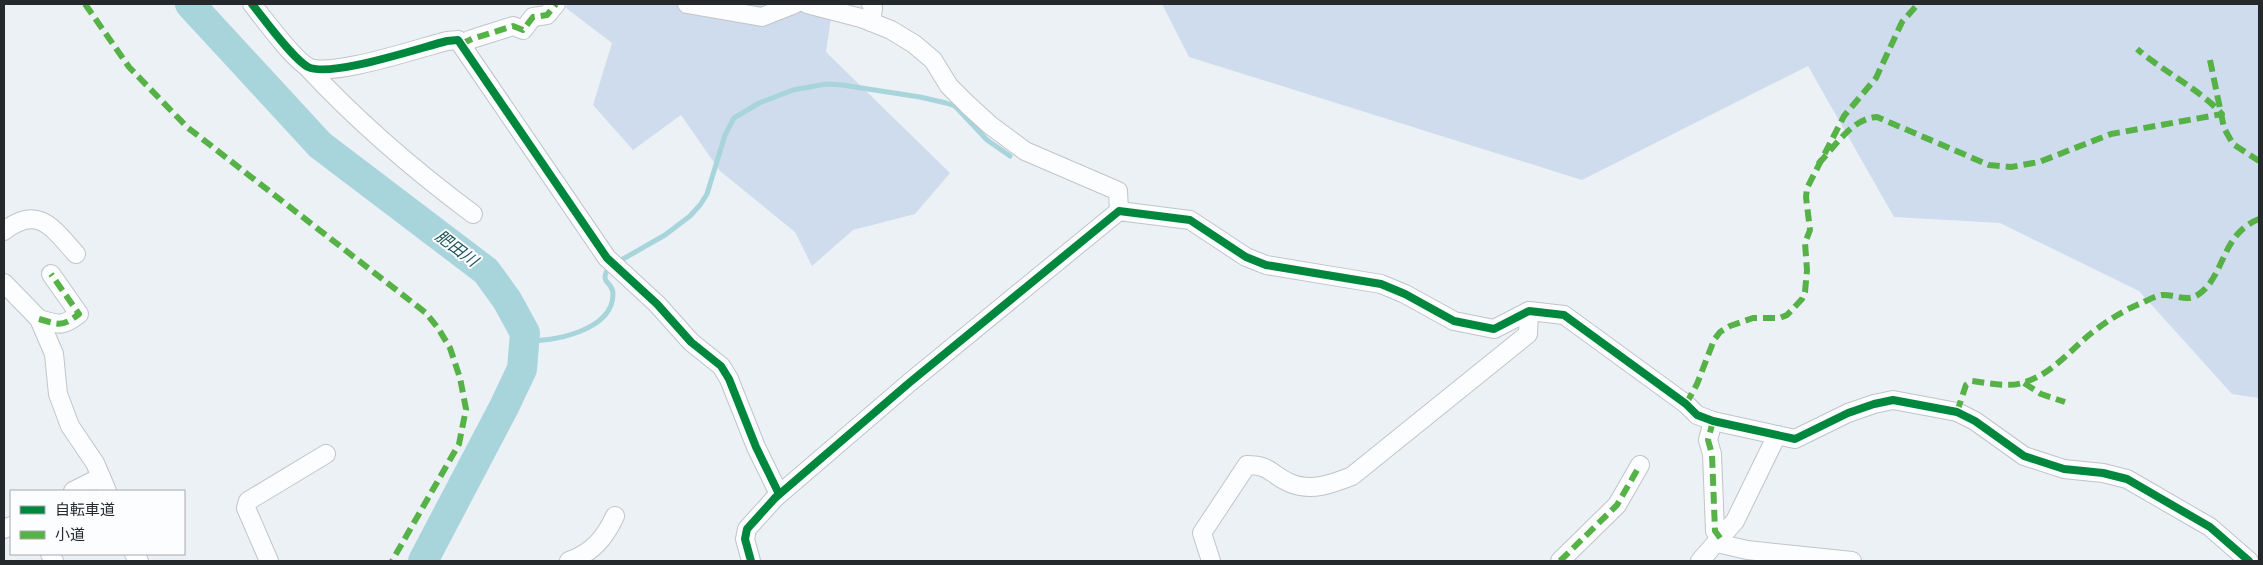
<svg xmlns="http://www.w3.org/2000/svg" width="2263" height="565" viewBox="0 0 2263 565" font-family="Barlow,'Noto Sans JP',sans-serif">
<style>
.green{fill:#cfdced}
.lines{fill:none;stroke-linecap:round;stroke-linejoin:round}
.stream{stroke:#a8d4db;stroke-width:5}
.river{stroke:#a8d4db;stroke-width:30}
.street-casing{stroke:#c1c4c8;stroke-width:20}
.street{stroke:#fcfdfe;stroke-width:18}
.quiet{stroke:#56b246;stroke-width:6;stroke-dasharray:12 6;stroke-linecap:butt}
.cycleway-casing{stroke:#fbfdff;stroke-width:11}
.cycleway{stroke:#00873e;stroke-width:8}
.labels{text-anchor:middle;stroke-width:4;stroke-linejoin:round;paint-order:stroke}
.water-label{font-size:16px;font-style:italic;fill:#1c5258;stroke:#fbfdff}
</style>
<rect width="100%" height="100%" fill="#ecf1f6"/>
<g class="green">
<polygon points="567,4 833,4 826,52 950,173 915,214 853,230 812,266 795,232 720,171 681,115 633,150 593,105 612,43 566,8"/>
<polygon points="1162,4 2259,4 2259,398 2232,394 2139,291 2000,223 1894,217 1808,66 1582,180 1189,57"/>
</g>
<g class="lines">
<path class="stream" d="M525 341C552 342 613 331 613 294 613 280 598 285 609 267L665 235 690 216 700 205 707 194 725 135 734 118 759 103 793 90 826 84 842 85 920 97 946 103 955 106 987 140 1010 156"/>
<polyline class="river" points="190,4 320,145 486,271 507,300 525,333 522,369 504,407 423,561"/>
<g class="street-casing">
<g id="street">
<path d="M252 4C264 19 293 59 308 67 331 78 419 48 447 41L458 40 607 258 657 304 691 342 721 366 729 379 756 447 779 494 775 498"/>
<polyline points="687,4 762,17 795,4"/>
<polyline points="807,4 861,18 891,30 914,44 933,60 949,86 968,105 990,125 1025,151 1118,191 1119,211"/>
<polyline points="871,22 873,8 871,4"/>
<polyline points="461,44 472,39 513,26 523,30 533,17 547,15 556,4"/>
<path d="M306 66C356 120 414 170 473 214"/>
<path d="M4 231C38 204 53 228 76 254"/>
<polyline points="4,283 39,319 54,354 58,394 70,426 95,463 107,491"/>
<path d="M39 319C60 325 62 327 79 314L51 274"/>
<polyline points="1713,421 1708,440 1712,454 1715,531 1721,539"/>
<polyline points="73,491 101,477"/>
<polyline points="4,529 11,526"/>
<polyline points="1717,543 1747,550 1852,561"/>
<polyline points="50,554 54,561"/>
<polyline points="134,554 139,561"/>
<polyline points="269,561 246,508 248,501 326,454"/>
<path d="M569 561C592 553 605 538 615 516"/>
<polyline points="751,561 745,539 747,529 775,498 909,383 1119,211 1190,220 1246,257 1266,265 1381,284 1405,294 1454,321 1494,329 1529,311 1564,315 1686,404 1697,415 1713,421 1795,439 1848,413 1874,404 1893,400 1957,412 1975,421 2024,456 2064,469 2103,473 2127,479 2210,527 2249,561"/>
<path d="M1211 561 1202 533 1247 465C1271 465 1271 475 1290 483 1311 492 1332 484 1352 476L1528 334 1529 311"/>
<polyline points="1560,561 1617,505 1640,465"/>
<polyline points="1700,561 1735,521 1777,435"/>
</g>
</g>
<use href="#street" class="street"/>
<g class="quiet">
<polyline points="85,4 129,67 187,127 426,313 438,328 450,348 460,378 466,409 459,444 392,561"/>
<polyline points="461,44 472,39 513,26 523,30 533,17 547,15 556,4"/>
<polyline points="2210,60 2224,128 2233,144 2259,161"/>
<path d="M1818 164C1835 147 1852 118 1877 117L1989 165 2011 167 2039 162 2111 134 2222 114C2198 88 2164 72 2137 49"/>
<path d="M39 319C60 325 62 327 79 314L51 274"/>
<polyline points="2024,383 2041,394 2065,402"/>
<polyline points="1686,404 1697,384 1714,340 1720,332 1730,326 1753,318 1780,318 1787,315 1802,299 1805,292 1807,270 1805,243 1810,230 1806,197 1807,188 1844,116 1876,78 1902,22 1918,4"/>
<path d="M1957 412 1966 385 1972 381C1988 383 2010 388 2025 382 2051 374 2069 352 2089 335 2103 324 2120 312 2137 305 2145 302 2154 296 2162 295 2175 294 2187 303 2199 294 2225 276 2221 234 2259 219"/>
<polyline points="1713,421 1708,440 1712,454 1715,531 1721,539"/>
<polyline points="1560,561 1617,505 1640,465"/>
</g>
<g class="cycleway-casing">
<g id="cycleway">
<path d="M252 4C264 19 293 59 308 67 331 78 419 48 447 41L458 40 607 258 657 304 691 342 721 366 729 379 756 447 779 494 775 498"/>
<polyline points="751,561 745,539 747,529 775,498 909,383 1119,211 1190,220 1246,257 1266,265 1381,284 1405,294 1454,321 1494,329 1529,311 1564,315 1686,404 1697,415 1713,421 1795,439 1848,413 1874,404 1893,400 1957,412 1975,421 2024,456 2064,469 2103,473 2127,479 2210,527 2249,561"/>
</g>
</g>
<use href="#cycleway" class="cycleway"/>
</g>
<g class="labels">
<g class="water-label">
<text transform="translate(457 248) rotate(37)" y="6">肥田川</text>
</g>
</g>
<rect width="2263" height="565" fill="none" stroke="#26292c" stroke-width="10"/>
<rect x="10" y="490" width="175" height="65" fill="#fbfdff" stroke="#a6a8ab"/>
<rect x="20" y="506" width="25" height="8" fill="#00873e" stroke="#a6a8ab"/>
<text x="55" y="515" font-size="15" fill="#26292c">自転車道</text>
<rect x="20" y="531" width="25" height="8" fill="#56b246" stroke="#a6a8ab"/>
<text x="55" y="540" font-size="15" fill="#26292c">小道</text>
</svg>
